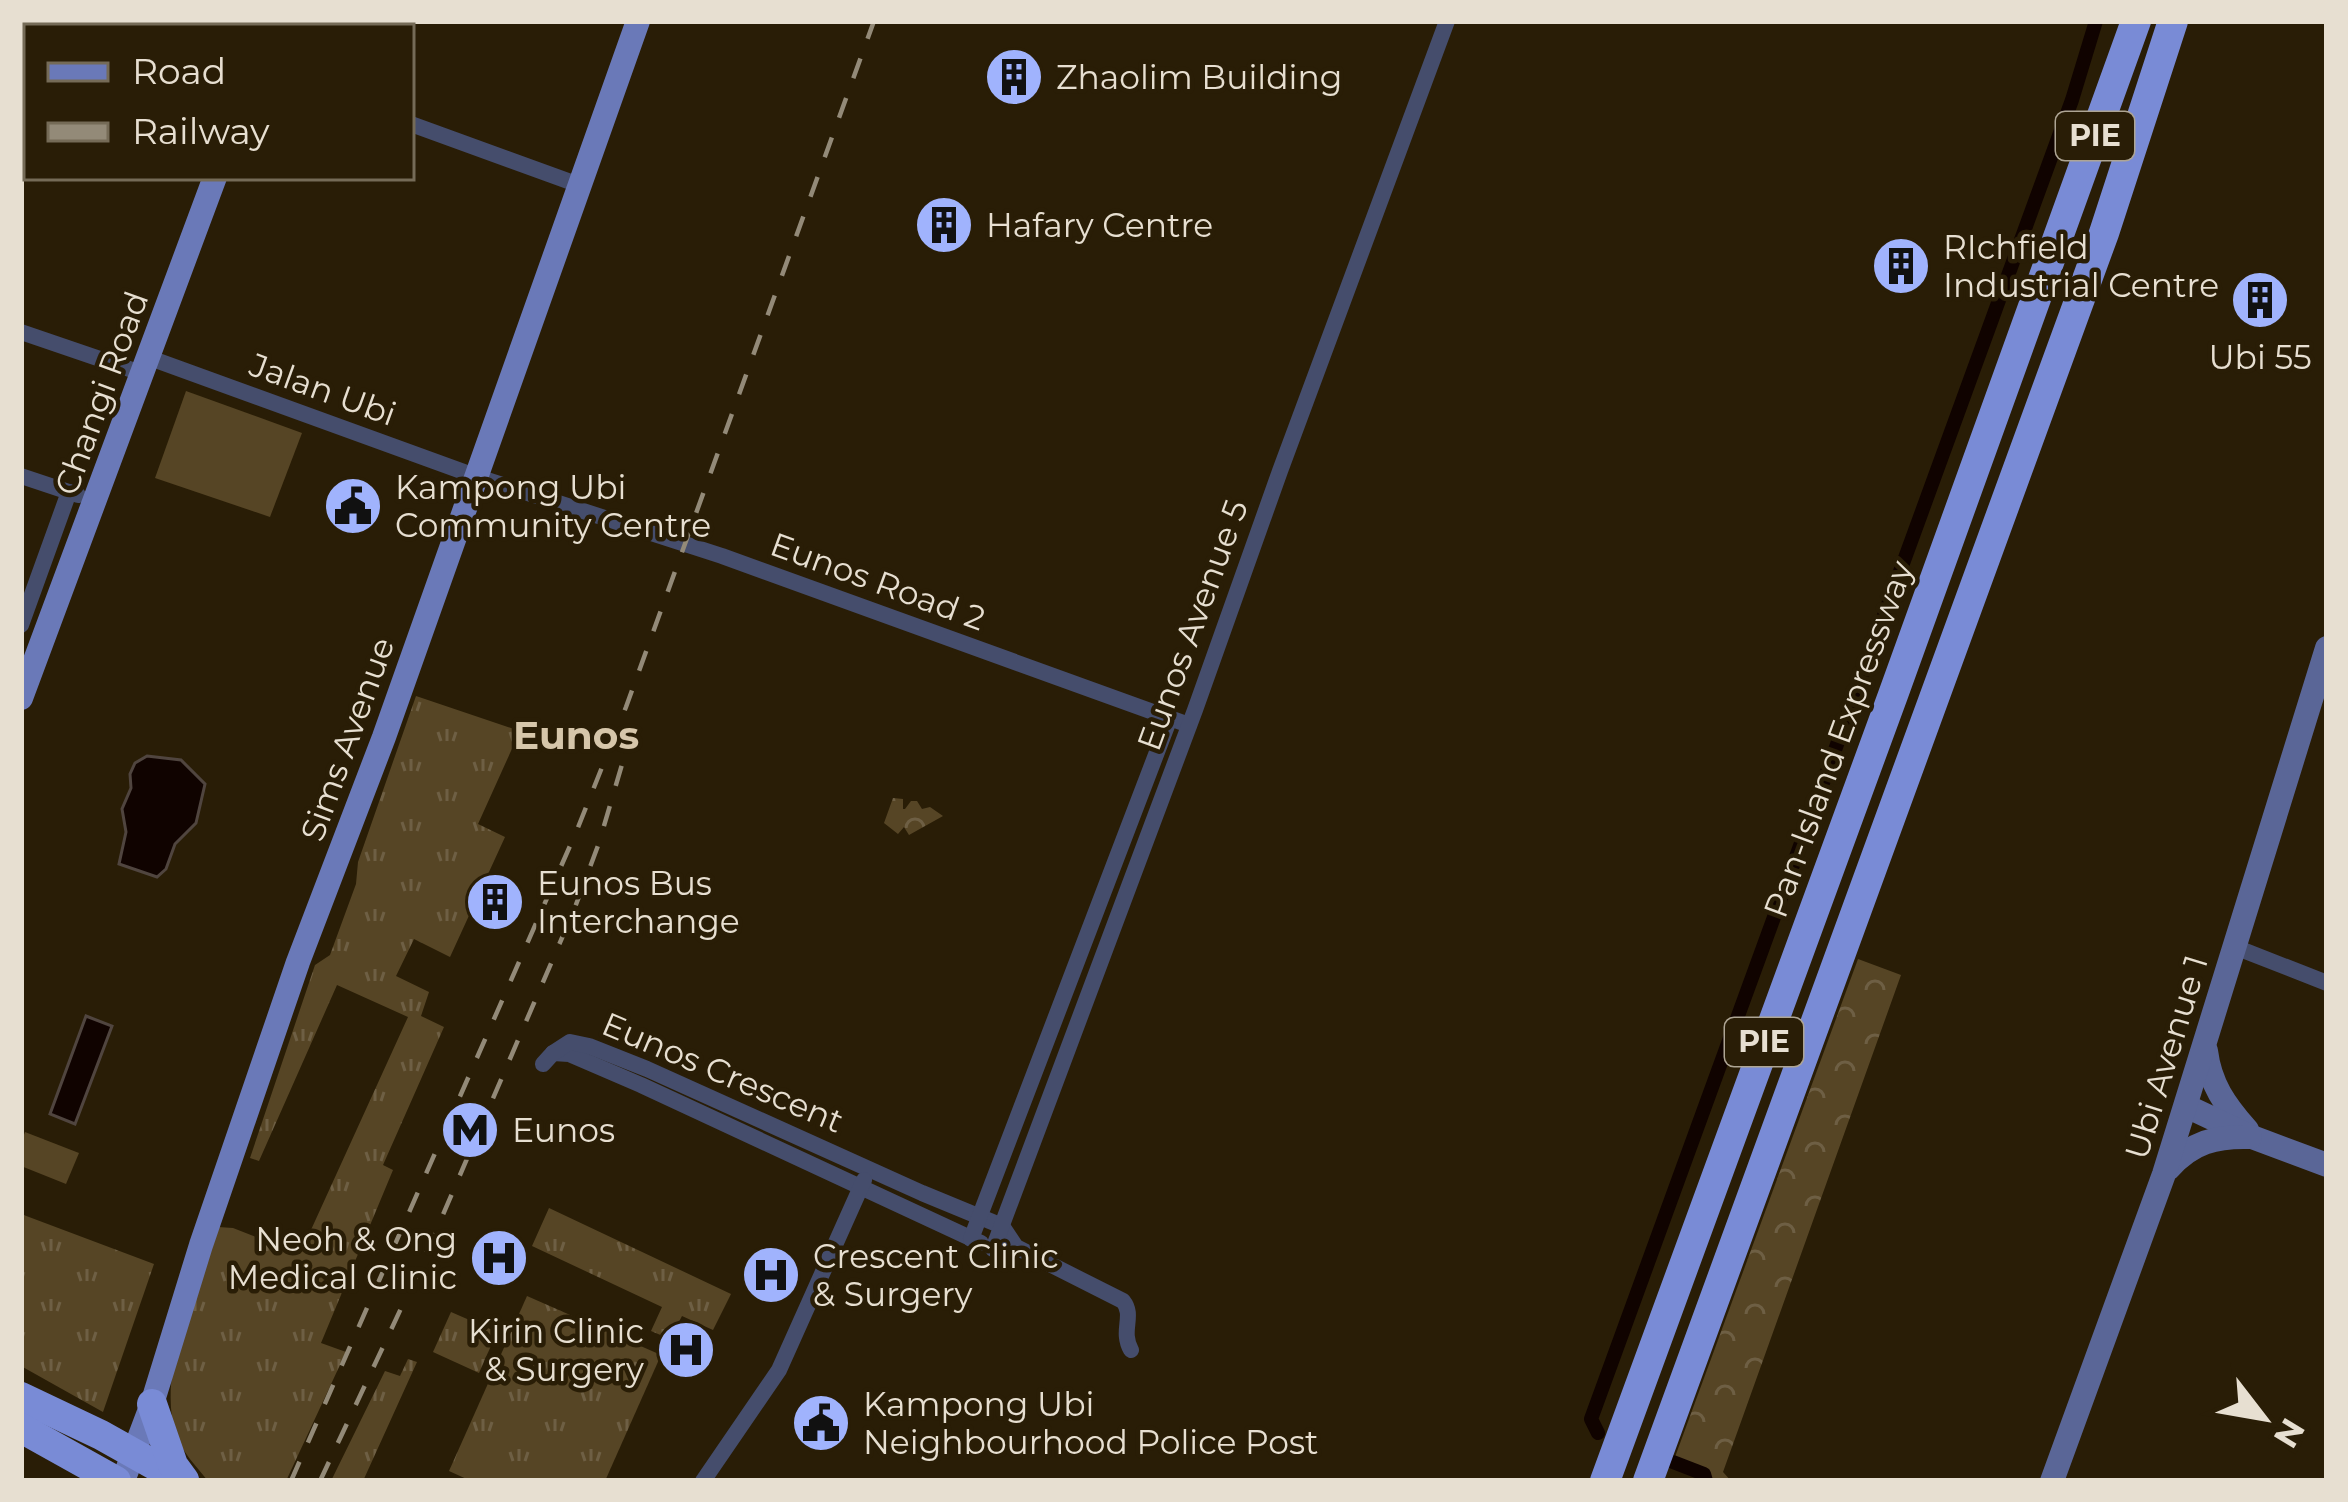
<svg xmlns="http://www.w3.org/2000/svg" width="2348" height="1502" viewBox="0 0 2348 1502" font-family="Montserrat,sans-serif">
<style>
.grass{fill:url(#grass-tufts)}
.park{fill:url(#park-crowns)}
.pitch{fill:#564525}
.water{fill:#100300;stroke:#50453f;stroke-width:3}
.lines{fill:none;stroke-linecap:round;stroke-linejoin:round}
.canal{stroke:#100300;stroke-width:14}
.street{stroke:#454d6c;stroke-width:16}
.secondary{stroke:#5a6697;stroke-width:24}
.primary{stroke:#6a79b8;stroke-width:24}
.highway{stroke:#798bd6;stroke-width:30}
.rail{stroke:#938a78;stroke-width:4.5;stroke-dasharray:21 21;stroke-linecap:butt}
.labels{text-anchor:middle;stroke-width:9;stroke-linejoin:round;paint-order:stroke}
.shield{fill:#291d06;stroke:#aea594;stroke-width:3}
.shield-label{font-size:30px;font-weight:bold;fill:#e7dfd1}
.poi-label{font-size:33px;fill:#e7dfd1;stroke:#291d06;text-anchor:start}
.street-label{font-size:33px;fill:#e7dfd1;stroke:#291d06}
.quarter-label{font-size:39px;font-weight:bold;fill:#d6c6aa;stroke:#291d06}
</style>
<defs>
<pattern id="grass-tufts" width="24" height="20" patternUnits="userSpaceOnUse" patternTransform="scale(3)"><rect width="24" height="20" fill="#564525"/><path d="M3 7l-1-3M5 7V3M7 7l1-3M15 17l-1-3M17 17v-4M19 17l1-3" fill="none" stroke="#6e5f44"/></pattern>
<pattern id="park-crowns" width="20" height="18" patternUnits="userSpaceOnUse" patternTransform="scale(3)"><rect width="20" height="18" fill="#564525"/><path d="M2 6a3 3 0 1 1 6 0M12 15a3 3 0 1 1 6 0" fill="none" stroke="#6e5f44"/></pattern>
</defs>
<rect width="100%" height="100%" fill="#291d06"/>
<g class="grass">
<path d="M416 696 520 731 478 824 505 837 450 957 414 939 396 976 429 992 421 1016 444 1027 383 1165 393 1170 321 1343 346 1352 286 1481H208C197 1467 182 1452 176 1435 156 1372 197 1286 218 1227L233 1228 300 1254 408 1017 337 985 259 1161 250 1158 315 965 330 955 356 884 358 862Z"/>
<polygon points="549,1208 731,1294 713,1330 682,1316 670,1339 651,1331 662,1307 532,1246"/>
<polygon points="21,1214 154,1264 103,1412 21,1366"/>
<polygon points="527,1296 661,1355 605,1481 471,1481 449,1471"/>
<polygon points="451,1312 497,1332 479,1373 433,1352"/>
<polygon points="408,1359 417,1362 363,1481 331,1481 385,1371 400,1376"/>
</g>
<g class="park">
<polygon points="893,798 903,799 903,809 905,809 911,801 917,801 922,809 930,807 943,816 909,835 904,827 898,834 884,823"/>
<polygon points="1858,959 1901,975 1723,1472 1731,1481 1712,1481 1709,1470 1675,1457"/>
</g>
<g class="pitch">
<polygon points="186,391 302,433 270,517 155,478"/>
<polygon points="25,1132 79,1153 66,1184 21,1166 21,1143"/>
</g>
<g class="water">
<polygon points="147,756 181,760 205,784 196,823 175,844 166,869 157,877 119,864 126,832 122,809 131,788 130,774 135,763"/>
<polygon points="86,1016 112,1026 75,1124 50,1114"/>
</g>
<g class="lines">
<g class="canal">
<polyline points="1598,1433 1591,1419 2072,100 2096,21"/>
<polyline points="1673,1462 1704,1474 1706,1481"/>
</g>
<g class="street">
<polyline points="189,27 191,21"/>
<polyline points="21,56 27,59"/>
<polyline points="411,124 579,185"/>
<polyline points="21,332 144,374"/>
<polyline points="150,358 475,476 722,556 1189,725"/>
<polyline points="21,476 78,495"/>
<polyline points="21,625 69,492"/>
<polyline points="2235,947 2327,983"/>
<polyline points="553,1053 569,1054 641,1085 981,1243"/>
<path d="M543 1064 553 1053 570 1042 589 1046 647 1069 922 1193 1002 1226 1016 1247 1123 1301C1135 1316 1120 1330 1131 1350"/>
<polyline points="971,1239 1170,718"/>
<polyline points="993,1249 1195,710 1280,471 1447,21"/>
<polyline points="703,1481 779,1370 864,1180"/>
</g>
<g class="secondary">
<path d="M2206 1051C2210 1084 2225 1105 2247 1130"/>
<polyline points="2186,1106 2252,1137 2327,1165"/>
<path d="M2169 1168C2192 1142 2216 1136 2250 1137"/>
<polyline points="2052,1481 2164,1174 2327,648"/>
</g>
<g class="primary">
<polyline points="271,27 273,21"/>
<polyline points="21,698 215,177"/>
<polyline points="123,1481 152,1404 201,1245 298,962 384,737 638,21"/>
</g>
<g class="highway">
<polyline points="21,1397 101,1435 183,1481"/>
<polyline points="152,1404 173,1465 184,1480"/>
<polyline points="21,1428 116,1481"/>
<polyline points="1605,1481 1893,695 2136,21"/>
<polyline points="1648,1481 2104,233 2173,21"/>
</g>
<g class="rail">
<polyline points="291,1481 577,830 626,707 874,21"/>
<polyline points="320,1481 420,1268 574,910 599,843 630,737"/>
</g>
</g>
<defs>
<g id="building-disc" transform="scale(3)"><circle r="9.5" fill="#a0b3fd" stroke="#291d06"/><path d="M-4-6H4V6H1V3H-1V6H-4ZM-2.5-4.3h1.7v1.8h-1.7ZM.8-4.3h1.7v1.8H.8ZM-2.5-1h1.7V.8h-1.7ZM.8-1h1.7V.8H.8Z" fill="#111"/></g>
<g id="civic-disc" transform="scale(3)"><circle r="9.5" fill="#a0b3fd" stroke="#291d06"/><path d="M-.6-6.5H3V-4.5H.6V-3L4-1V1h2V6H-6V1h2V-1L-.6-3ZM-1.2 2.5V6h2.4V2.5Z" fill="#111"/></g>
<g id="metro-disc" transform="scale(3)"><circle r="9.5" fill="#a0b3fd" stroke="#291d06"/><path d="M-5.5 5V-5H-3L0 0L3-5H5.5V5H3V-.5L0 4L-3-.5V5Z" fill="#111"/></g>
<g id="hospital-disc" transform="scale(3)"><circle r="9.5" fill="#a0b3fd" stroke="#291d06"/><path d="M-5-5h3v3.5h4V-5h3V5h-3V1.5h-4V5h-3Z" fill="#111"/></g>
</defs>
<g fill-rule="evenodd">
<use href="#building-disc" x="1014" y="77"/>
<use href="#building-disc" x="944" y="225"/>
<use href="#building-disc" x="1901" y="266"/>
<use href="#building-disc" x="2260" y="300"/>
<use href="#civic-disc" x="353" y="506"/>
<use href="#building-disc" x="495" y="902"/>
<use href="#metro-disc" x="470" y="1130"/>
<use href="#hospital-disc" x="499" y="1258"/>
<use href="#hospital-disc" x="771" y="1275"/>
<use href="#hospital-disc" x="686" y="1350"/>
<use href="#civic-disc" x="821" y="1423"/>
</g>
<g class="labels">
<g class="shield">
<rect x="2056" y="112" width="78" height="48" rx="9"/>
<rect x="1725" y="1018" width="78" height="48" rx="9"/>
</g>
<g class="shield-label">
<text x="2095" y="146">PIE</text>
<text x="1764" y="1052">PIE</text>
</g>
<g class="poi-label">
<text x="1056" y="89">Zhaolim Building</text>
<text x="986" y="237">Hafary Centre</text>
<text x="1943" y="259">RIchfield<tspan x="1943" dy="38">Industrial Centre</tspan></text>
<text x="2260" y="369" text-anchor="middle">Ubi 55</text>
<text x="395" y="499">Kampong Ubi<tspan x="395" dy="38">Community Centre</tspan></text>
<text x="537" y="895">Eunos Bus<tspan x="537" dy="38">Interchange</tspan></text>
<text x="512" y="1142">Eunos</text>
<text x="457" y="1251" text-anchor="end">Neoh &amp; Ong<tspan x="457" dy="38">Medical Clinic</tspan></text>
<text x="813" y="1268">Crescent Clinic<tspan x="813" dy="38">&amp; Surgery</tspan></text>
<text x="644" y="1343" text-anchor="end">Kirin Clinic<tspan x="644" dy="38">&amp; Surgery</tspan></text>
<text x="863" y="1416">Kampong Ubi<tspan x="863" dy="38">Neighbourhood Police Post</tspan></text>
</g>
<g class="street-label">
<text transform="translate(323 389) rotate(20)" y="12">Jalan Ubi</text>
<text transform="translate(101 393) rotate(-70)" y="12">Changi Road</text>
<text transform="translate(878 581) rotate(20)" y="12">Eunos Road 2</text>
<text transform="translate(1192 625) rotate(-70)" y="12">Eunos Avenue 5</text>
<text transform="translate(347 739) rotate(-70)" y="12">Sims Avenue</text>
<text transform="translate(1838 739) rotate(-70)" y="12">Pan-Island Expressway</text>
<text transform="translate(2166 1057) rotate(-73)" y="12">Ubi Avenue 1</text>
<text transform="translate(723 1072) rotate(23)" y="12">Eunos Crescent</text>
</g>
<g class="quarter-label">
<text x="576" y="749">Eunos</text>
</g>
</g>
<rect width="2348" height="1502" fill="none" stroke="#e7dfd1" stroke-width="48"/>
<rect x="24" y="24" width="390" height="156" fill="#291d06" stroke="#756b57" stroke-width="3"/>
<rect x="48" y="63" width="60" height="18" fill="#6a79b8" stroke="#756b57" stroke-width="3"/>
<text x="132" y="84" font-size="36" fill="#e7dfd1">Road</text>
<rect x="48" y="123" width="60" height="18" fill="#938a78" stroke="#756b57" stroke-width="3"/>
<text x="132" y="144" font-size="36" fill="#e7dfd1">Railway</text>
<g transform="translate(2264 1418) rotate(121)" stroke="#291d06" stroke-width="9" paint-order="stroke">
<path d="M0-9L21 45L0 30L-21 45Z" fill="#e7dfd1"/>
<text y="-18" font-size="33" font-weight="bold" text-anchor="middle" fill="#e7dfd1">N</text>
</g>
</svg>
